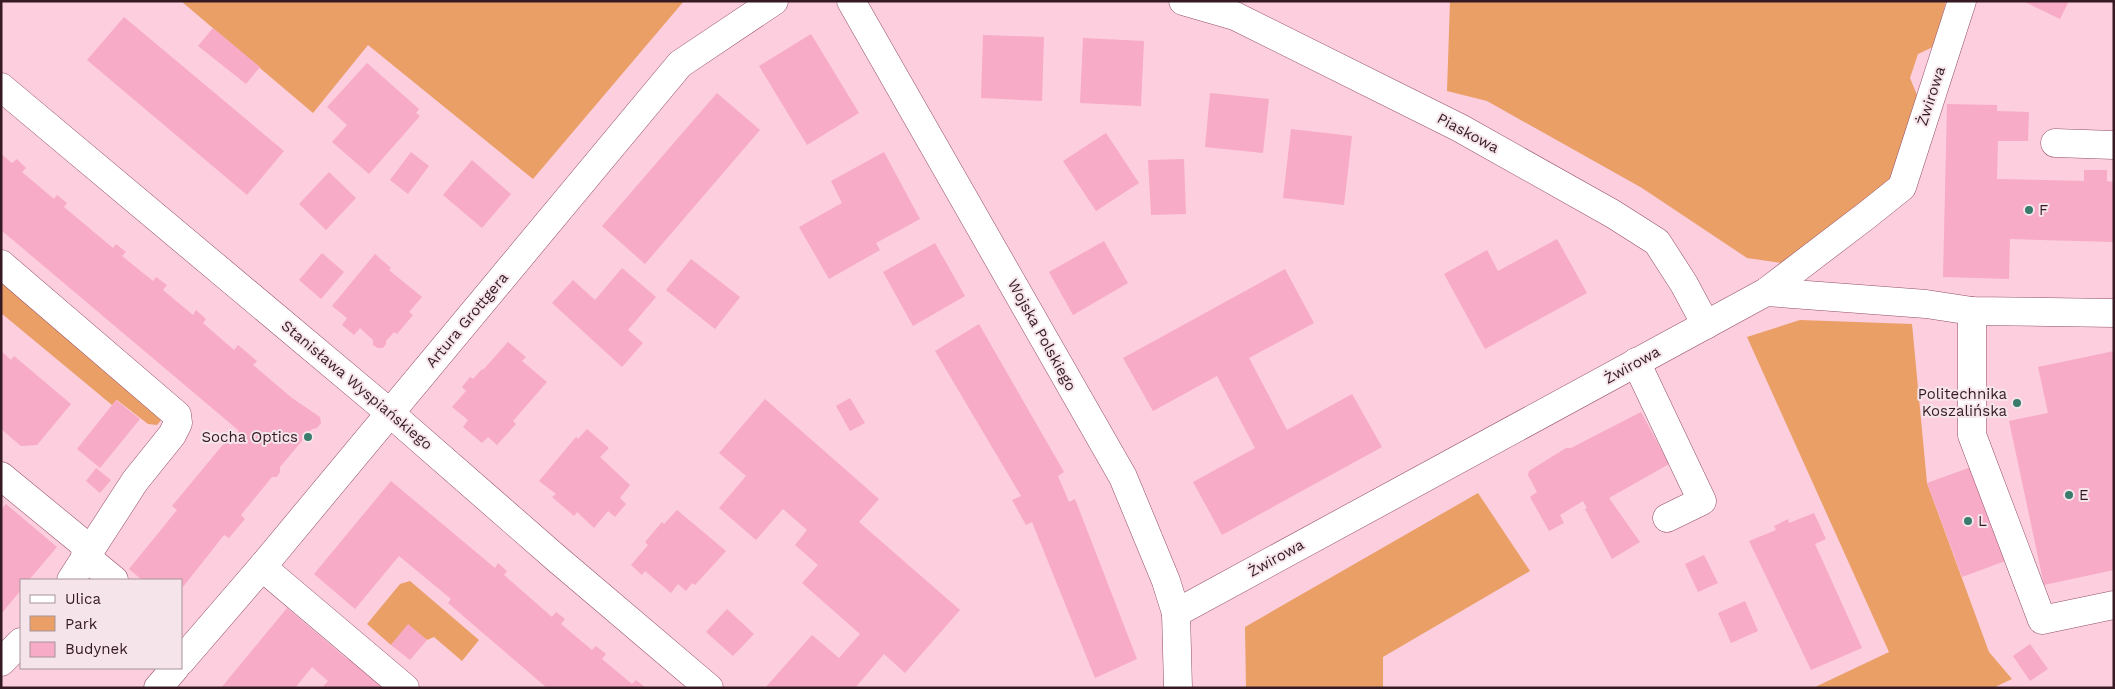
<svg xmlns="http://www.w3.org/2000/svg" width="2115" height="689" viewBox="0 0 2115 689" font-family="'Work Sans',sans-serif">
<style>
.green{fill:#ea9f67}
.building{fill:#f7abc6}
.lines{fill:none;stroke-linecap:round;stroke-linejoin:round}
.minor-casing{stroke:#924f69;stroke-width:29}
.minor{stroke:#fff;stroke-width:28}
.poi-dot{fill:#397b6c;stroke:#f5e5ea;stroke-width:2}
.labels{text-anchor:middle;stroke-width:4;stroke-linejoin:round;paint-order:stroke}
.street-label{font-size:15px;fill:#351923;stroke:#f5e5ea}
.poi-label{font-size:15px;fill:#351923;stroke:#f5e5ea;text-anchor:start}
</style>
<rect width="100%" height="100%" fill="#fdcede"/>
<g class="green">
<polygon points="181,1 684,1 533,179 368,45 313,113"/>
<polygon points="1450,1 1946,1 1935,46 1918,54 1910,78 1922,107 1900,172 1872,202 1781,263 1747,258 1642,188 1487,101 1447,91"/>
<polygon points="1,274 162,419 157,425 148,424 117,400 112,405 1,313"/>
<polygon points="1800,320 1912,324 1927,483 1989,652 2012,679 1993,688 1813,688 1889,652 1747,337"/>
<polygon points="1478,493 1530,571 1383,657 1383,688 1246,688 1245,627"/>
<polygon points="410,581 479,640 462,661 434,637 427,640 408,625 391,645 367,624 400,584"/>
</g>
<g class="building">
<polygon points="2023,1 2069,1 2060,19"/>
<polygon points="124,17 284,151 247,195 87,60"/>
<polygon points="213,28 260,67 246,84 198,46"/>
<polygon points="811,34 859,113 807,145 759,66"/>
<polygon points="983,35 1044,37 1042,101 981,98"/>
<polygon points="1083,38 1144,41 1141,106 1080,103"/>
<polygon points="367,63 419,109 416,113 420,116 369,174 332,142 347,125 327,107"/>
<polygon points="717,93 760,130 645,264 602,226"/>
<polygon points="1210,93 1269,99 1263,153 1205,147"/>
<polygon points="1947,104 1997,105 1997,111 2029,112 2028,141 1998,141 1997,179 2084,181 2084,170 2107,170 2107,181 2114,182 2114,242 2010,239 2009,279 1943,277"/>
<polygon points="1291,129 1352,136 1344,205 1283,198"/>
<polygon points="1106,133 1139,183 1096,211 1063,161"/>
<polygon points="411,152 429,166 408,194 390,180"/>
<polygon points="884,152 920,219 876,243 880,250 829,279 799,227 842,203 831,181"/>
<polygon points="1,154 12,163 17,159 26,168 22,172 54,199 57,195 67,203 64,207 113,248 116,244 126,252 122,256 153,281 156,277 167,285 163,290 193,315 196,310 206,319 203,323 234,350 238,345 257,361 253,365 292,398 320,417 321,423 317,428 312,429 280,467 280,472 277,477 272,477 241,515 245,519 229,538 224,535 183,587 181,580 142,580 129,569 177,510 172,506 226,441 231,445 239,435 238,430 1,230"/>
<polygon points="1184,159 1186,214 1151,215 1148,160"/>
<polygon points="472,160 511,194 482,228 443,195"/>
<polygon points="329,172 356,198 326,230 299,204"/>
<polygon points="1557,239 1587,293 1485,349 1444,274 1487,250 1498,271"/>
<polygon points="1104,241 1128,283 1073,315 1049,272"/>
<polygon points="935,243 965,296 913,326 883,272"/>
<polygon points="322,253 344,272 321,299 299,280"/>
<polygon points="375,254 391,268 389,270 422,297 409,312 413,315 397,334 394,332 386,341 386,344 383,348 378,348 373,345 373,340 360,328 354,335 342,325 347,318 332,306"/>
<polygon points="691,259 740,297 715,329 666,290"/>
<polygon points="622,268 656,297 628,330 643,343 622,367 552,303 573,280 595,300"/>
<polygon points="1285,269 1314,323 1249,358 1287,430 1352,394 1382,447 1222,535 1193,482 1255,448 1217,376 1153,411 1123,358"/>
<polygon points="979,324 1064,472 1058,476 1069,502 1075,499 1137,659 1095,678 1032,522 1026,525 1012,500 1021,496 935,351"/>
<polygon points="508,342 526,357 522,361 547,382 513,421 516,424 497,445 488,437 482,443 463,427 468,420 452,407 466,391 462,387 470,377 473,379 482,369 483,370"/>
<polygon points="1,351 11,360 14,356 71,404 37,445 21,446 1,429"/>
<polygon points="2114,351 2114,570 2044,585 2009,421 2048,413 2038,367"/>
<polygon points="850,398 865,423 850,431 836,406"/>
<polygon points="765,399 879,499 859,522 960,610 905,673 884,654 855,688 765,688 812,635 839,658 860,634 802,583 818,565 795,545 807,530 783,509 756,540 719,508 746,476 719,453"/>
<polygon points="116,400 140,419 100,468 77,449"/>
<polygon points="1641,412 1669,464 1609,498 1640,542 1612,559 1585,509 1587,508 1583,501 1560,515 1564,523 1549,531 1530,497 1537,492 1528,475 1529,471 1566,448 1571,448"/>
<polygon points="587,429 609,448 600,457 630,485 620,498 626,504 615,517 608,511 594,528 577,512 574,516 552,497 556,494 539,481 576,437 578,439"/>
<polygon points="1974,466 2008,560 1962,577 1927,483"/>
<polygon points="96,468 111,480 100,493 86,481"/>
<polygon points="391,481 495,568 498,563 507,571 504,575 552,617 556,612 565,619 561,624 592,650 596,646 606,654 602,659 632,684 636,680 646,688 547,688 448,603 451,599 399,556 355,609 314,574"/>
<polygon points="6,504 57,547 29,580 21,580 21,590 1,614 1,510"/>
<polygon points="677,510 726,551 695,585 692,583 686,591 678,584 671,593 645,571 642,575 631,565 648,545 645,542 662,522 664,524"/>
<polygon points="1814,513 1826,539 1815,544 1862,648 1811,670 1749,541 1776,530 1774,526 1788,519 1789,523"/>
<polygon points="1704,555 1718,583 1698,592 1685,564"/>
<polygon points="1745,601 1758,631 1731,643 1718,613"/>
<polygon points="287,608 347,659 349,656 386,688 322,688 328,681 312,667 295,688 221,688"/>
<polygon points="727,609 754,634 733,656 706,632"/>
<polygon points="408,624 427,640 410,660 391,645"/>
<polygon points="2030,644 2048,669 2030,681 2013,656"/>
</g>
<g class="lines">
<g class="minor-casing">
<g id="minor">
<polyline points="851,1 1123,477 1166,581 1176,613 1178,688"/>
<polyline points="1183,1 1235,16 1460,128 1613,214 1657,242 1684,284 1706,325"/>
<polyline points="1,87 390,413 556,558 709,688"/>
<polyline points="2055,143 2114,145"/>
<polyline points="1,264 177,415 178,423 172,435 135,481 71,580"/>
<polyline points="1766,292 1926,304 1972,311 2114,313"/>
<polyline points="1972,311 1972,435 2042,620 2114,605"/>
<polyline points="1636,362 1702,501 1667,518"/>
<polyline points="1,476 90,549"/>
<polyline points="85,556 114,580"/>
<polyline points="262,567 405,688"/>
<polyline points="1176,613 1766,292 1867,215 1902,187 1962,1"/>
<polyline points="181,661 262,567 680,64 774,1"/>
<polyline points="1,662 21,642"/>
<polyline points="158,688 175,668"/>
</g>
</g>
<use href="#minor" class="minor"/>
</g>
<g class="poi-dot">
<circle cx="2029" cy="210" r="5"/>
<circle cx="2017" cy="403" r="5"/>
<circle cx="308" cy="437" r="5"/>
<circle cx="2069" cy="495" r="5"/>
<circle cx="1968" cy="521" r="5"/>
</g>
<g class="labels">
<g class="street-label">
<text transform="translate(1931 96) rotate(-72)" y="5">Żwirowa</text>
<text transform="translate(1468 133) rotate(28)" y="5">Piaskowa</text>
<text transform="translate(467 320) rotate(-50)" y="5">Artura Grottgera</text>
<text transform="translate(1042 335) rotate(61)" y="5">Wojska Polskiego</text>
<text transform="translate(1632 365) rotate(-29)" y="5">Żwirowa</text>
<text transform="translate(357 385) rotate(40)" y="5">Stanisława Wyspiańskiego</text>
<text transform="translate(1276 558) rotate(-29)" y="5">Żwirowa</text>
</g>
<g class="poi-label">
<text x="2039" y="215">F</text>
<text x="2007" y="399" text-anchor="end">Politechnika<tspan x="2007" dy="17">Koszalińska</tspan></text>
<text x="298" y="442" text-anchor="end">Socha Optics</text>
<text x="2079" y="500">E</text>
<text x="1978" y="526">L</text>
</g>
</g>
<rect width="2115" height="689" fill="none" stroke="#351923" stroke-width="5"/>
<rect x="20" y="579" width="162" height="90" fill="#f5e5ea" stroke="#a8939a"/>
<rect x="30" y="595" width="25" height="8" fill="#ffffff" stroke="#a8939a"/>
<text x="65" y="604" font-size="15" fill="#351923">Ulica</text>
<rect x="30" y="616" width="25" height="15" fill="#ea9f67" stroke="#a8939a"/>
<text x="65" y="629" font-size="15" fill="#351923">Park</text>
<rect x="30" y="642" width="25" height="15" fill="#f7abc6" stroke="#a8939a"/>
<text x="65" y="654" font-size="15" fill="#351923">Budynek</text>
</svg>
